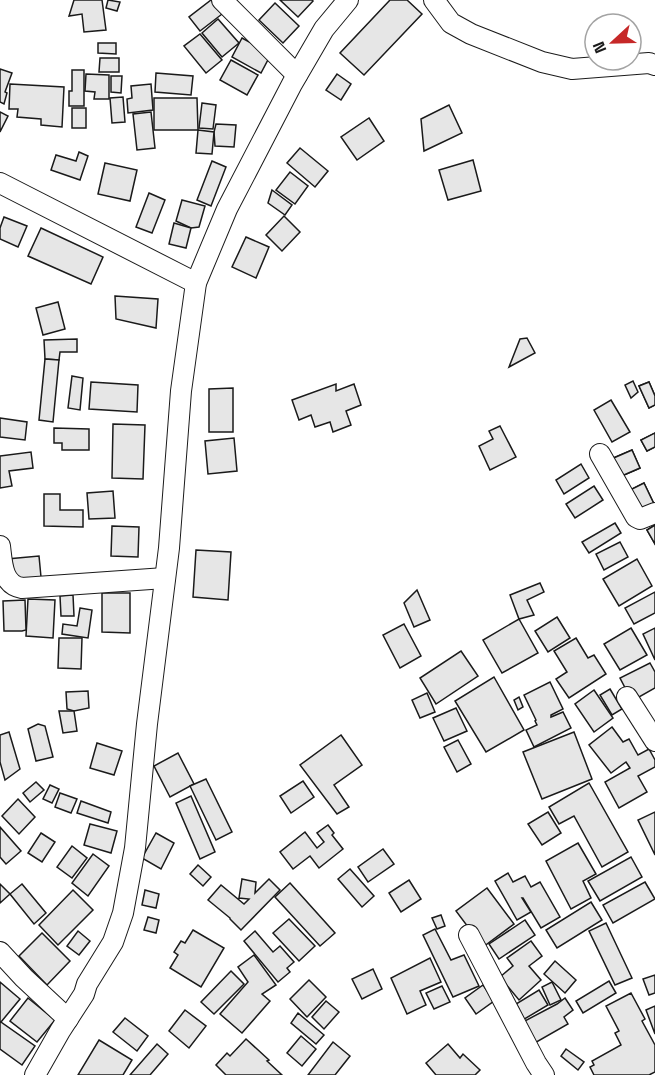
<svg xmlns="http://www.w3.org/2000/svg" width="655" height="1075" viewBox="0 0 655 1075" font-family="'Space Grotesk',sans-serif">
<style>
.building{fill:#e6e6e6;stroke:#1a1a1a;stroke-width:1.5}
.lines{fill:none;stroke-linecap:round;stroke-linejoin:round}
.minor-casing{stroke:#1a1a1a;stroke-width:22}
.minor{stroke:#fff;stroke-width:20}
</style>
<rect width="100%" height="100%" fill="#fff"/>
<g class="building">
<polygon points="74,0 102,0 106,30 84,32 82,14 69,16"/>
<polygon points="108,0 120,2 117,11 106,8"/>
<polygon points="211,0 217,0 226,11 200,31 189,17"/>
<polygon points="280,0 312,0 313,1 298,17"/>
<polygon points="390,0 407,0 422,14 364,75 340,53"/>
<polygon points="275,3 299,26 283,43 259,20"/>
<polygon points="218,19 239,43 222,57 202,33"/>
<polygon points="200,34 222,60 206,73 184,46"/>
<polygon points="242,38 271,54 261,73 232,57"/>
<polygon points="98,43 116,43 116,54 98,53"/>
<polygon points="100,58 119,58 119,72 99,72"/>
<polygon points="231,60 258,75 247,95 220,80"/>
<polygon points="0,69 12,73 5,92 7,93 4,104 0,102"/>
<polygon points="72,70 84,70 84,106 69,106 69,91 72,91"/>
<polygon points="156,73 193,76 191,95 155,92"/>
<polygon points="86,74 109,75 109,99 94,99 95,92 85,91"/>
<polygon points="337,74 351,84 341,100 326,90"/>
<polygon points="111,76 122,76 121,93 111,92"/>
<polygon points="10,84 64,87 62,127 41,125 41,119 17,117 18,109 9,109"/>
<polygon points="151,84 153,110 128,113 127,99 132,98 131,86"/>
<polygon points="123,97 125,122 112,123 110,98"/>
<polygon points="154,98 197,98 198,130 154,130"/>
<polygon points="202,103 216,105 213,129 199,128"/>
<polygon points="449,105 462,133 424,151 421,119"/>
<rect x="72" y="108" width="14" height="20"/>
<polygon points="0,112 8,116 0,132"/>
<polygon points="151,112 155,148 137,150 133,114"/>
<polygon points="369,118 384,141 357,160 341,137"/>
<polygon points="216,124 236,125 234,147 215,146 214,132"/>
<polygon points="198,130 214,132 212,154 196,153"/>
<polygon points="300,148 328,171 315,187 287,163"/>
<polygon points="79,152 88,156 80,180 51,170 56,155 76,161"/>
<polygon points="473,160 481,191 448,200 439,170"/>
<polygon points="212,161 226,167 211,206 197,200"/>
<polygon points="105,163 137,170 130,201 98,194"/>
<polygon points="290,172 308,186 295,204 276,190"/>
<polygon points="272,190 292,205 285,215 268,203"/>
<polygon points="149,193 165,200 152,233 136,227"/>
<polygon points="182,200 205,206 199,227 191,228 176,221"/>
<polygon points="284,216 300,232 282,251 266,235"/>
<polygon points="4,217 27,226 18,247 0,239 0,228"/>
<polygon points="174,223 191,228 186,248 169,244"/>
<polygon points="41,228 103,257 91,284 28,256"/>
<polygon points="246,237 269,247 256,278 232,267"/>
<polygon points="115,296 158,299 156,328 116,319"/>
<polygon points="58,302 65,329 43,335 36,308"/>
<polygon points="527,338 535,353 509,367 520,339"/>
<polygon points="77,339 77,352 60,352 59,360 45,359 44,340"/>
<polygon points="45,359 59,360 53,422 39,420"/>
<polygon points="72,376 83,378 80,410 68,408"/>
<polygon points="633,381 638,392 631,398 625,385"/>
<polygon points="91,382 138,385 137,412 89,409"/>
<polygon points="649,382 655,396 655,405 649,408 639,386"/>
<polygon points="649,382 655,396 655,405 649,408 639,386"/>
<polygon points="336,384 336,391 354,384 361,405 346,411 351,425 333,432 330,422 315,427 311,415 299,420 292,400"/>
<polygon points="233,388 233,432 209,432 209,389"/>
<polygon points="611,400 630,432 612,442 594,410"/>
<polygon points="0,418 27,422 25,440 0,437"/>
<polygon points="113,424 145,425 143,479 112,478"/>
<polygon points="500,426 516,457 490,470 479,446 493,439 489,431"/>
<polygon points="54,428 89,429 89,450 62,450 62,443 54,443"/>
<polygon points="655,433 655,447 647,451 641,440"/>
<polygon points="655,433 655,447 647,451 641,440"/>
<polygon points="234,438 237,471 208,474 205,441"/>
<polygon points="632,450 640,468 617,478 609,460"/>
<polygon points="632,450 640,468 617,478 609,460"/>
<polygon points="31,452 33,468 9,471 12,486 0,488 0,456"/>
<polygon points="581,464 589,478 564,494 556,480"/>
<polygon points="644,483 655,506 637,515 626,492"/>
<polygon points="644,483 655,506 637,515 626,492"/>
<polygon points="594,486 603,500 575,518 566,504"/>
<polygon points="113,491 115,518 89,519 87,493"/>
<polygon points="44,494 60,494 60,510 83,510 83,527 44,526"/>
<polygon points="615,523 621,533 589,553 582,542"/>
<polygon points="655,525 655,544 647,530"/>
<polygon points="655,525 655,544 647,530"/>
<polygon points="112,526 139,527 138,557 111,556"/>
<polygon points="620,542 628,557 604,570 596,554"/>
<polygon points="196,550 231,552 228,600 193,597"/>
<polygon points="39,556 41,577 9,581 7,559"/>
<polygon points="637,559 652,586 619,606 603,579"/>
<polygon points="540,583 544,592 527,600 534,615 519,619 510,595"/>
<polygon points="417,590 430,620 414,627 404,603"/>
<polygon points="655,592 655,613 634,624 625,608"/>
<polygon points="102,593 130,593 130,633 102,632"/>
<polygon points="73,595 74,616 61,616 60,596"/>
<polygon points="28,599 55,600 53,638 26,636"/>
<polygon points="25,600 26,630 22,631 4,631 3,601"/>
<polygon points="80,608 92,610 88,638 62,634 63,624 77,626"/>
<polygon points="557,617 570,638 548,652 535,631"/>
<polygon points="519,619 538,653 502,673 483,640"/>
<polygon points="404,624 421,656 400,668 383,635"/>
<polygon points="631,628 647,655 620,670 604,644"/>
<polygon points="655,628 655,660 643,634"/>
<polygon points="59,638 82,638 81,669 58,668"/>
<polygon points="576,638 588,658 594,655 606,674 569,698 556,679 567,672 554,651"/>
<polygon points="461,651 478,676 436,704 420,678"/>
<polygon points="650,663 655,672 655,688 632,701 620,678"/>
<polygon points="494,677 524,730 486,752 455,701"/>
<polygon points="550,682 563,709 551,715 551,717 563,712 571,728 534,747 526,730 537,725 535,721 536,720 524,695"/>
<polygon points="610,689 622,709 612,715 600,695"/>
<polygon points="594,690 613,718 594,732 575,704"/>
<polygon points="88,691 89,708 74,711 67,709 66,692"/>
<polygon points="427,693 435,712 420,718 412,700"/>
<polygon points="519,697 523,707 518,710 514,700"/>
<polygon points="456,708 467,731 444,741 433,718"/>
<polygon points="59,711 74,711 77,731 63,733"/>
<polygon points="38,724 45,726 53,757 36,761 28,729"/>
<polygon points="612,727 623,742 629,739 638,755 649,749 655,760 655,767 638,776 647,792 619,808 605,782 630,768 626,762 611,773 589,745"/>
<polygon points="9,732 20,769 5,780 0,762 0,735"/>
<polygon points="574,732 592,779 542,799 523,752"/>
<polygon points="341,735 362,765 334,785 349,807 337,814 300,765"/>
<polygon points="458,740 471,764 457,772 444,747"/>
<polygon points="97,743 122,751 114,775 90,768"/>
<polygon points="178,753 194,784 170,797 154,766"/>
<polygon points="206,779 232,832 216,840 190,786"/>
<polygon points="303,781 314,797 291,813 280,796"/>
<polygon points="36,782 44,790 30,802 23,793"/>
<polygon points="589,783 628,852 602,867 574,816 559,824 549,807"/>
<polygon points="50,785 59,789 52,803 43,799"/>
<polygon points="60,793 77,799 71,813 55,807"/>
<polygon points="191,796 215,852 200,859 176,803"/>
<polygon points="18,799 35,817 19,834 2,816"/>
<polygon points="81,801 111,812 108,823 77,813"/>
<polygon points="548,812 561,833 542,845 528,824"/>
<polygon points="655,812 655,855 638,820"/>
<polygon points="90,824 117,831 111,853 84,845"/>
<polygon points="328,825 334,833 332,835 343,849 319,868 310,856 293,869 280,852 305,832 317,848 324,842 317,833"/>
<polygon points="0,827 21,851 6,864 0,857"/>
<polygon points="41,833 55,842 42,862 28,853"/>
<polygon points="156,833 174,843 161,869 142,858"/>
<polygon points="578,843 596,874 583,881 591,898 571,909 546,861"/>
<polygon points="72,846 87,858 72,878 57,867"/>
<polygon points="383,849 394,864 368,882 358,867"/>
<polygon points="93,854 109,866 88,896 72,883"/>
<polygon points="631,857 642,877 600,901 588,881"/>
<polygon points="198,865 211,877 203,886 190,874"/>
<polygon points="350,869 374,896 362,907 338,879"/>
<polygon points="508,873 513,882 525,876 531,887 540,882 560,917 541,928 523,898 522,898 531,912 517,920 495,881"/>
<polygon points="242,879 256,882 255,893 269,879 280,890 241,930 230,919 230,918 208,900 221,885 244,904 249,899 239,898"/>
<polygon points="409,880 421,899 401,912 389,893"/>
<polygon points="645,882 655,899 613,923 603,905"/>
<polygon points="290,883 335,933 320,946 275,897"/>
<polygon points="0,884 10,894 0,903"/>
<polygon points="22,884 46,913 34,924 10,894"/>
<polygon points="487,888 514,924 483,947 456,911"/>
<polygon points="73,890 93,910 58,945 39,925"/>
<polygon points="145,890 159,894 156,908 142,905"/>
<polygon points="591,902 602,920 557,948 546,930"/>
<polygon points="441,915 445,926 437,929 432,918"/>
<polygon points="148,917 159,920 156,933 144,930"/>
<polygon points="289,919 315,946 299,961 273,933"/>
<polygon points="525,920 535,935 499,959 489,944"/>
<polygon points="606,923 632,978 615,985 589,931"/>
<polygon points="435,929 451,960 464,955 479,986 453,997 423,935"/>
<polygon points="193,930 224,948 201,987 170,968 178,955 174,952 181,941 185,943"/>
<polygon points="78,931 90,941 79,955 67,946"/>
<polygon points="255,931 273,952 280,946 294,962 287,968 290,972 278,982 244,941"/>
<polygon points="42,933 70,961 47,985 19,956"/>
<polygon points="531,941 542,956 529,966 541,980 519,1000 500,977 513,966 507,958"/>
<polygon points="254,955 276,985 262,994 270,1001 242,1033 220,1014 248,982 238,967"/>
<polygon points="430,958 441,982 420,991 426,1005 407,1014 391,978"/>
<polygon points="555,961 576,980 565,993 544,974"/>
<polygon points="373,969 382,989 362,999 352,979"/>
<polygon points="231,971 244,984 214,1014 201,1002"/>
<polygon points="655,975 655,993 649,995 643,979"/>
<polygon points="309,980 326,997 307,1017 290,999"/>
<polygon points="609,981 616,993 583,1013 576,1001"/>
<polygon points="0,982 20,999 1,1022 35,1046 22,1065 0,1049"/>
<polygon points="552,982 561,1000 550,1005 542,987"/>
<polygon points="483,985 494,1001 476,1014 465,998"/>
<polygon points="442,986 450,1002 434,1009 426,993"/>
<polygon points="539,990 548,1005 521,1021 515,1011 519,1009 516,1004"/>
<polygon points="631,993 645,1019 642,1021 655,1045 655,1072 649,1075 594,1075 590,1067 594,1065 592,1061 621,1045 615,1033 619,1031 606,1006"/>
<polygon points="28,998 55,1020 37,1042 10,1021"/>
<polygon points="565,998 573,1010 564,1017 568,1024 533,1044 521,1023 557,1004"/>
<polygon points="326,1001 339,1012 324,1029 312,1017"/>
<polygon points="655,1006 655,1034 646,1010"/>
<polygon points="185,1010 206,1026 189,1048 169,1031"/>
<polygon points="298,1013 324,1035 316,1044 291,1023"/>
<polygon points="125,1018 148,1036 137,1051 113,1032"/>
<polygon points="301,1036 316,1049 302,1066 287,1053"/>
<polygon points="246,1039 269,1060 267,1061 282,1075 226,1075 216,1065 227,1053 230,1056"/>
<polygon points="99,1040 132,1060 123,1075 78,1075"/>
<polygon points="333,1042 350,1056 335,1075 308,1075"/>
<polygon points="157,1044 168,1054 150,1075 130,1075"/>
<polygon points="448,1044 460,1058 463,1054 480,1070 475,1075 436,1075 426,1063"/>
<polygon points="566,1049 584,1062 578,1070 561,1056"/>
</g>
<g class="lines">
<g class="minor-casing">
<g id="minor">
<polyline points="222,0 297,75"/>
<polyline points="434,0 451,23 471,34 542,62 572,69 649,63 655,65"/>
<polyline points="0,183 196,283"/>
<polyline points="600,454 636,517 640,519 655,513"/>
<path d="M0 546C2 562 2 585 22 588L165 578"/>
<polyline points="627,697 655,741"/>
<polyline points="469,935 536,1063 544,1075"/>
<polyline points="0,952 24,978 68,1019"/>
<polyline points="35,1075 60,1031 84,994 87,984 113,942 123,913 135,848 147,724 169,548 181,391 196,283 227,209 292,84 324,29 348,0"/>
</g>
</g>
<use href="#minor" class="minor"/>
</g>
<g transform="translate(613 42) rotate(248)"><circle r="28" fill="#ffffff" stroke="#a3a3a3" stroke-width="1.5"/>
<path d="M0-4.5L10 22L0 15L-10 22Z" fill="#c62828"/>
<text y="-9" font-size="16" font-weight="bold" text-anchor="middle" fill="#1a1a1a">N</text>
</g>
</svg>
